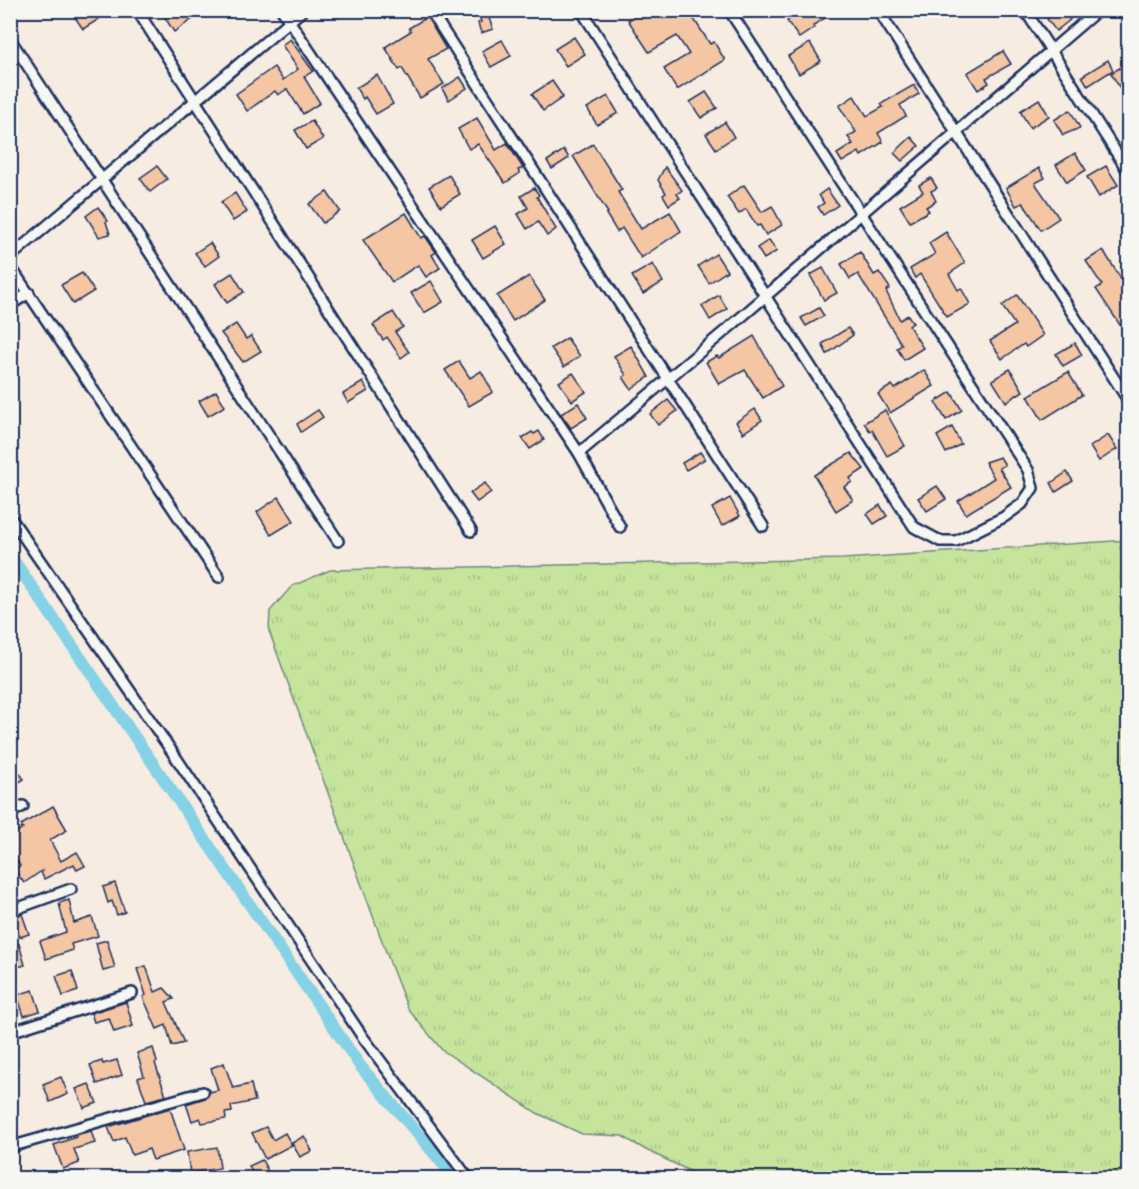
<svg xmlns="http://www.w3.org/2000/svg" width="1139" height="1189" viewBox="0 0 1139 1189" font-family="'Balsamiq Sans',sans-serif">
<style>
.grass{fill:url(#grass-tufts);stroke:#708a7d;stroke-width:1.5}
.lines{fill:none;stroke-linecap:round;stroke-linejoin:round}
.canal{stroke:#85d1e5;stroke-width:12}
.building{fill:#f4c6a3;stroke:#1b2f5e;stroke-width:1.5}
.minor-casing{stroke:#1b2f5e;stroke-width:14}
.minor{stroke:#f6f6f2;stroke-width:9}
</style>
<defs>
<pattern id="grass-tufts" width="24" height="20" patternUnits="userSpaceOnUse" patternTransform="scale(1.5)"><rect width="24" height="20" fill="#c6e49c"/><path d="M3 7l-1-3M5 7V3M7 7l1-3M15 17l-1-3M17 17v-4M19 17l1-3" fill="none" stroke="#aac489"/></pattern>
</defs>
<rect width="100%" height="100%" fill="#f6ece2"/>
<filter id="ink" filterUnits="userSpaceOnUse"><feTurbulence type="fractalNoise" baseFrequency=".0167" numOctaves="2"/><feDisplacementMap in="SourceGraphic" scale="12" xChannelSelector="R" yChannelSelector="G"/><feConvolveMatrix kernelMatrix="1 2 1 2 8 2 1 2 1" color-interpolation-filters="sRGB"/></filter>
<g filter="url(#ink)">
<polygon class="grass" points="1128,540 1128,1178 704,1178 646,1150 622,1136 582,1134 537,1113 442,1050 408,1009 393,971 269,631 270,611 292,586 330,570 843,559"/>
<g class="lines">
<polyline class="canal" points="10,555 361,1067 455,1178"/>
</g>
<g class="building">
<polygon points="70,10 93,10 99,19 83,29"/>
<polygon points="172,10 189,10 194,18 174,32 164,16"/>
<polygon points="644,10 682,10 685,16 690,13 710,44 714,42 725,60 677,90 664,69 689,54 677,36 649,52 628,20"/>
<polygon points="790,10 837,10 813,26 814,28 799,38 787,21 794,16"/>
<polygon points="1058,10 1062,10 1070,20 1056,31 1047,19"/>
<polygon points="487,13 493,29 481,33 478,23 481,22 479,16"/>
<polygon points="427,17 446,49 428,59 444,84 420,98 402,68 399,70 385,47 411,31 409,28"/>
<polygon points="574,37 585,54 566,66 555,49"/>
<polygon points="290,39 313,71 304,77 320,103 303,114 287,89 278,95 275,91 247,111 236,94 274,67 283,80 298,69 282,45"/>
<polygon points="502,40 511,56 491,67 482,51"/>
<polygon points="810,43 821,61 799,74 788,56"/>
<polygon points="1003,51 1011,64 986,78 989,83 978,90 967,73"/>
<polygon points="1108,60 1113,70 1088,86 1082,76"/>
<polygon points="1128,63 1128,102 1111,73"/>
<polygon points="377,75 393,104 376,114 365,97 363,99 356,88"/>
<polygon points="460,77 467,88 449,100 442,89"/>
<polygon points="552,81 563,97 543,111 532,94"/>
<polygon points="914,85 919,94 900,105 906,116 878,133 883,142 861,156 859,152 842,162 837,154 853,144 848,137 856,132 839,106 854,96 867,116 883,107 881,104"/>
<polygon points="706,92 717,108 701,118 690,102"/>
<polygon points="608,96 618,113 597,125 587,108"/>
<polygon points="1039,99 1049,116 1030,128 1020,111"/>
<polygon points="1070,110 1080,128 1063,135 1054,120"/>
<polygon points="477,118 496,150 507,143 523,168 518,170 520,173 505,183 478,144 469,149 458,129"/>
<polygon points="312,121 323,139 306,149 295,130"/>
<polygon points="725,122 734,137 716,149 706,134"/>
<polygon points="911,137 919,146 902,161 894,153"/>
<polygon points="593,144 622,190 618,192 641,229 670,212 681,231 641,258 622,228 617,232 606,214 608,213 573,156"/>
<polygon points="564,150 569,158 552,169 547,161"/>
<polygon points="1075,153 1086,170 1067,182 1056,165"/>
<polygon points="157,166 167,179 150,192 140,178"/>
<polygon points="1106,166 1118,185 1099,197 1087,177"/>
<polygon points="665,167 682,190 677,194 680,198 669,205 663,195 666,193 658,180"/>
<polygon points="1039,168 1045,178 1035,183 1059,218 1041,230 1023,203 1016,206 1006,188"/>
<polygon points="449,175 460,194 441,206 429,187"/>
<polygon points="931,178 937,188 931,191 936,201 926,207 929,211 910,222 900,206 923,192 919,185"/>
<polygon points="744,185 762,212 772,206 782,225 766,235 760,225 757,226 746,209 739,214 727,197"/>
<polygon points="534,188 539,195 537,197 556,229 547,236 538,222 527,229 518,214 528,208 521,196"/>
<polygon points="827,189 838,205 823,215 818,207 824,203 819,195"/>
<polygon points="327,192 340,211 323,223 309,204"/>
<polygon points="235,193 247,212 233,221 221,202"/>
<polygon points="98,207 108,221 106,222 110,234 99,237 86,216"/>
<polygon points="406,213 421,238 425,236 436,252 432,255 440,268 426,277 418,265 392,282 363,240"/>
<polygon points="495,226 506,244 483,258 472,240"/>
<polygon points="946,232 965,263 949,274 958,290 961,288 970,304 947,317 920,274 915,278 910,269 935,254 929,243"/>
<polygon points="769,240 777,251 764,259 757,248"/>
<polygon points="210,243 219,256 205,266 195,253"/>
<polygon points="1103,250 1128,290 1128,337 1096,289 1102,285 1086,261"/>
<polygon points="860,252 874,275 879,272 890,288 886,291 900,320 908,315 913,323 909,326 923,348 904,360 897,348 902,345 858,274 850,279 841,264"/>
<polygon points="716,254 727,271 709,283 698,266"/>
<polygon points="653,264 663,282 643,294 632,276"/>
<polygon points="823,268 837,293 824,300 810,275"/>
<polygon points="82,273 94,291 73,304 61,285"/>
<polygon points="232,273 244,292 227,303 215,284"/>
<polygon points="529,276 545,300 513,321 497,296"/>
<polygon points="431,281 443,302 424,313 411,293"/>
<polygon points="719,295 727,309 710,320 702,306"/>
<polygon points="1017,295 1043,335 1026,347 1024,344 1002,359 990,341 1015,325 1002,306"/>
<polygon points="819,308 824,316 806,326 801,318"/>
<polygon points="393,312 403,327 395,332 409,352 401,358 387,337 383,340 373,325"/>
<polygon points="236,324 246,339 251,336 261,351 243,362 221,333"/>
<polygon points="848,328 853,335 827,354 822,344"/>
<polygon points="754,336 782,386 763,398 745,370 719,384 706,362 717,356 719,358"/>
<polygon points="567,338 580,356 564,367 551,348"/>
<polygon points="1075,343 1082,355 1063,366 1056,354"/>
<polygon points="631,346 649,377 631,389 623,377 626,375 614,356"/>
<polygon points="459,361 470,378 481,371 493,392 469,406 445,370"/>
<polygon points="1010,369 1023,391 1006,402 992,380"/>
<polygon points="924,370 934,386 890,413 878,394 892,385 895,389"/>
<polygon points="1068,372 1082,395 1042,420 1028,396"/>
<polygon points="573,373 586,392 572,401 559,382"/>
<polygon points="363,382 368,391 348,403 343,394"/>
<polygon points="216,391 225,406 208,416 199,401"/>
<polygon points="951,392 962,410 946,420 935,402"/>
<polygon points="668,400 677,411 658,425 650,414"/>
<polygon points="578,403 587,418 571,428 561,414"/>
<polygon points="755,409 762,420 743,433 736,422"/>
<polygon points="318,410 323,417 301,432 297,424"/>
<polygon points="885,410 905,446 887,456 872,430 870,431 864,423"/>
<polygon points="952,427 961,444 946,453 937,436"/>
<polygon points="539,431 544,440 530,449 522,438 532,432 534,434"/>
<polygon points="1108,435 1117,449 1099,461 1090,447"/>
<polygon points="700,452 705,459 686,470 682,463"/>
<polygon points="851,453 864,469 850,478 852,482 844,487 853,500 836,511 814,475"/>
<polygon points="1000,457 1005,465 999,468 1011,487 966,514 958,501 994,478 985,462"/>
<polygon points="1067,472 1073,481 1056,492 1051,483"/>
<polygon points="485,483 491,492 477,502 470,493"/>
<polygon points="937,486 946,499 927,511 918,498"/>
<polygon points="279,497 294,521 271,535 257,512"/>
<polygon points="730,498 740,516 722,526 712,508"/>
<polygon points="880,505 887,516 874,524 867,514"/>
<polygon points="10,760 24,779 10,788"/>
<polygon points="53,806 67,830 50,840 61,861 77,852 85,866 77,870 74,864 44,879 41,872 43,870 24,883 14,869 20,866 10,849 10,836 23,828 21,825"/>
<polygon points="115,883 125,912 117,915 112,901 108,903 103,887"/>
<polygon points="69,900 74,923 92,917 98,936 71,944 73,950 46,959 40,941 66,932 59,903"/>
<polygon points="22,914 29,934 20,937 13,917"/>
<polygon points="107,940 115,968 103,971 96,943"/>
<polygon points="19,944 25,965 10,969 10,946"/>
<polygon points="146,966 155,992 164,988 174,999 166,1002 184,1043 172,1046 166,1025 157,1029 143,997 146,995 137,969"/>
<polygon points="72,971 78,991 63,996 56,976"/>
<polygon points="33,990 40,1011 24,1016 17,995"/>
<polygon points="126,1002 133,1026 114,1032 109,1018 94,1022 91,1013"/>
<polygon points="153,1048 157,1062 155,1063 166,1096 146,1101 138,1078 144,1076 137,1053"/>
<polygon points="117,1060 122,1075 97,1084 90,1065 102,1061 103,1064"/>
<polygon points="224,1063 233,1088 251,1084 255,1101 231,1106 232,1112 225,1113 226,1119 202,1123 200,1118 192,1121 186,1104 205,1098 210,1092 218,1090 211,1068"/>
<polygon points="61,1077 68,1094 50,1102 43,1084"/>
<polygon points="89,1084 97,1103 84,1108 76,1089"/>
<polygon points="170,1108 184,1150 153,1160 149,1149 132,1155 125,1137 114,1142 108,1127"/>
<polygon points="266,1127 273,1140 285,1133 292,1145 265,1159 252,1133"/>
<polygon points="91,1131 95,1143 74,1149 79,1163 63,1169 54,1145 76,1137 75,1135"/>
<polygon points="304,1136 312,1151 300,1157 292,1143"/>
<polygon points="217,1147 220,1168 190,1173 187,1152"/>
<polygon points="262,1160 272,1179 255,1179 249,1166"/>
</g>
<g class="lines">
<g class="minor-casing">
<g id="minor">
<polyline points="137,10 471,531"/>
<polyline points="282,10 579,453 620,527"/>
<polyline points="430,10 763,526"/>
<polyline points="581,10 914,527 940,541 956,541 1004,517 1022,504 1033,488 1028,470 729,10"/>
<polyline points="878,10 1128,400"/>
<polyline points="1025,10 1128,171"/>
<polyline points="10,39 338,541"/>
<polyline points="10,257 303,10"/>
<polyline points="10,266 219,577"/>
<polyline points="10,305 29,293"/>
<polyline points="579,453 731,326 1098,10"/>
<polyline points="10,517 177,759 362,1036 468,1178"/>
<polyline points="10,813 23,806"/>
<polyline points="10,911 71,889"/>
<polyline points="10,1032 132,993"/>
<polyline points="10,1147 203,1092"/>
</g>
</g>
<use href="#minor" class="minor"/>
</g>
</g>
<rect width="1139" height="1189" fill="none" stroke="#f6f6f2" stroke-width="36"/>
<rect x="18" y="18" width="1103" height="1153" fill="none" stroke="#1b2f5e" stroke-width="2" filter="url(#ink)"/>
</svg>
